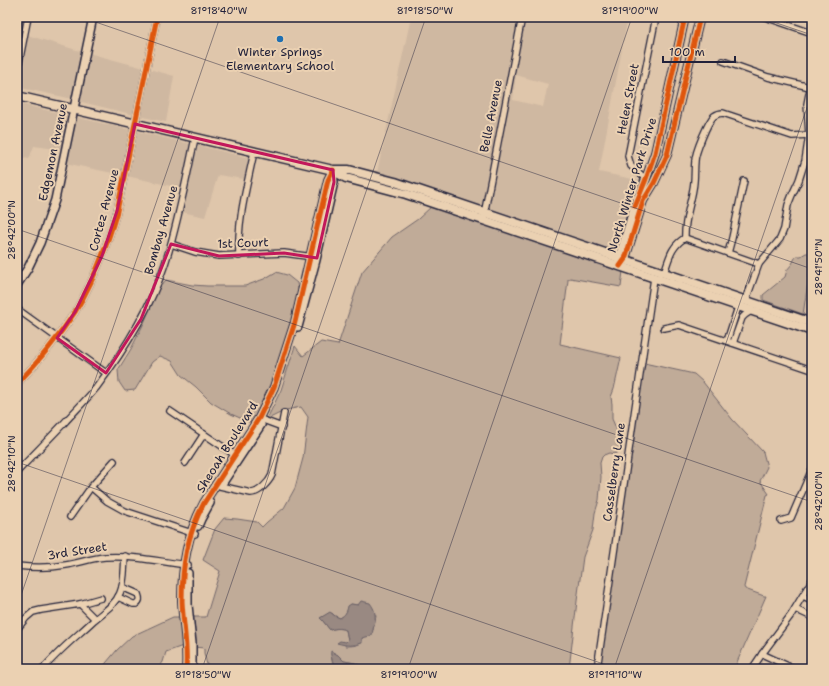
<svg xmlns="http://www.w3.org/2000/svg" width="829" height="686" viewBox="0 0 829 686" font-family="'Shantell Sans',sans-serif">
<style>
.built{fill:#cfb8a1;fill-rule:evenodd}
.green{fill:#c0ab98;stroke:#71666a;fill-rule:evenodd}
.water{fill:#998982;stroke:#696066}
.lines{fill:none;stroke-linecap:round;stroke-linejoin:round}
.minor-casing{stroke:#22223b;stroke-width:8}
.tertiary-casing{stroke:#22223b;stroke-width:10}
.primary-casing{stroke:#22223b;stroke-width:11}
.minor{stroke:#ebd1b2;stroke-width:5.5}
.tertiary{stroke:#ebd1b2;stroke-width:7}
.primary{stroke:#ebd1b2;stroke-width:8}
.cycleway-casing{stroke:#ebd1b2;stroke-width:8}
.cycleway{stroke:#de560e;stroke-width:5}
.marked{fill:none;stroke:#c2185b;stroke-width:3;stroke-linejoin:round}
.ticks{fill:none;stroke:#22223b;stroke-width:1;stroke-opacity:0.45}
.poi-dot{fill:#1f6fb2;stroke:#ebd1b2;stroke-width:1.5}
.labels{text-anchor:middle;stroke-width:4;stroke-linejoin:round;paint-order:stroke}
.poi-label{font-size:12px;fill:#22223b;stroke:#ebd1b2}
.street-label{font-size:12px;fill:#22223b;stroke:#ebd1b2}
.neatline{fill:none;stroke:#22223b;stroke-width:1.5}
.ticks-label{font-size:10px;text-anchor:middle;fill:#22223b}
</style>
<rect width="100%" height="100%" fill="#dfc6ab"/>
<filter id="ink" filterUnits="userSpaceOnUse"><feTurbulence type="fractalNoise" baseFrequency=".025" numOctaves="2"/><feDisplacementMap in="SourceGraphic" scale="8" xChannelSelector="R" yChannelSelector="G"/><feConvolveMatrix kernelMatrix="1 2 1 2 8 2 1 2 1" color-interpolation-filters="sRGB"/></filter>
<g filter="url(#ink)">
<g class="built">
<polygon points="411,17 519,17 483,207 440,192 377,173"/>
<path d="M524 17H628L599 172 642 181 618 252 488 208ZM516 75 548 84 543 107 513 100Z"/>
<polygon points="17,33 22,34 17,61"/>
<polygon points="27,35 83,52 73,99 17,87"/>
<polygon points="88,53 144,68 135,115 78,101"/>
<polygon points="149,69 174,76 166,122 139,116"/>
<polygon points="17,103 70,116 63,150 34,146 29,159 17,156"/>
<polygon points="75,117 131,130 122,175 65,163"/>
<polygon points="136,131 191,144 180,199 180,188 127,176"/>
<polygon points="196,145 249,158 244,179 218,175 205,217 182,212"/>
<polygon points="812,257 812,317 803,314"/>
</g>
<g class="green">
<path d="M432 206 470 218 502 231 623 271 621 287 570 278 568 279V280L560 344 621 358 614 389 611 397 612 404V419L619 435 620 443 618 452 614 454 609 453 604 455 602 457 600 463 601 477 599 500 595 513 593 530 583 557 577 601 569 669H366L355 663 344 661 338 655 331 653 332 661 336 669H208L204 653V648L194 647 192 617H206L220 571 203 560 215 529 224 518 237 519 257 522 262 527 267 522 284 508 295 488 303 458 308 417 301 407 286 410H282V412L268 419H267L281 390 295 346 303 356 321 342 338 345 362 272 392 237 418 219ZM351 604 373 608V611L376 616 373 630 362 638 361 643C356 646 351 646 345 646L346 642 348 640 346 630C340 628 336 628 330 630L323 621 320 618 332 613 335 616 340 618 345 615Z"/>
<polygon points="806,253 812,253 812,257 803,314 763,300 763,295 785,277 787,270 792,264 796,256 801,256"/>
<polygon points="276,272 287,275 297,283 299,294 293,322 272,386 254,422 249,422 231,414 211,402 196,387 181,375 172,361 160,356 152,362 135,390 125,391 119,382 118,370 131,349 144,323 158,289 166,280 192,285 207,286 245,286 264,279"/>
<polygon points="644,363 694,374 703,382 732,419 763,452 767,467 760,481 769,494 767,495 744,587 745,589 764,596 766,596 734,669 599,669"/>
<polygon points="173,617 181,617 183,646 166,652 163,662 158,669 101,669 117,650 132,636"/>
</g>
<g class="water">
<path d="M361 601 370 603C379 615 374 622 372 635L370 636 362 638V643C352 646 348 646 337 643L340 641 346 642 348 640 346 630C340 628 336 628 330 630L323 621 320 618 330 612 335 616 340 618C345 615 347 612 348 606L351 604 358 605Z"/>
<path d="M331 651 338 655 344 661 355 663 366 669H336C334 663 330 658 331 651Z"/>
</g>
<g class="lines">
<g class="minor-casing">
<g id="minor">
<polyline points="765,17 812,33"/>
<polyline points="723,61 768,77 810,87"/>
<polyline points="17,73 28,17"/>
<polyline points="646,179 631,166 628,156 656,17"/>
<polyline points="484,215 522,17"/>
<path d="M685 238C684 220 690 207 693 189 695 180 694 171 695 161 695 153 708 121 714 116 717 114 720 113 723 113L792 136 809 135"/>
<polyline points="685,238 759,264"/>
<polyline points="171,244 195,252 219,256 284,253 313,257"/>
<polyline points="728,253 732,238 744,181"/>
<path d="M239 256C237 220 247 186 254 152"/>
<path d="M664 273C669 259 671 246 685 238"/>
<polyline points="746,300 759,264 780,239 784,229 788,205 792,195 799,180 805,161 809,135 807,104 812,79"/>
<polyline points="17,309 106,373"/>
<polyline points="664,328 679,325 812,370"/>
<polyline points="727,341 738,307"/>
<polyline points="733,343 742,318 745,315 751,311"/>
<path d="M17 384C38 362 58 338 75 312 94 281 107 246 117 211L157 17"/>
<polyline points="170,411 238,457"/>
<polyline points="259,418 263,420 282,427"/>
<polyline points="185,463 204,434"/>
<path d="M17 472C33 455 49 439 65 422 75 411 86 400 96 388 124 351 150 309 165 264 178 223 186 180 195 138"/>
<path d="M220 486 251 493C259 493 269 482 272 475L284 413"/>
<polyline points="91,487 107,501 125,511 195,534"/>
<polyline points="70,517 91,487 114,461"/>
<polyline points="781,521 791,518 812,469"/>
<path d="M17 566C34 568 50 568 66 565 79 563 92 558 105 557 133 555 161 562 188 565"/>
<polyline points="803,596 812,600"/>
<path d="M118 597 133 604H136C140 601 140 599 138 594L122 587"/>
<polyline points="80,604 95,619"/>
<polyline points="795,609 812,617"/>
<polyline points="17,629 26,618 33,612 41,610 80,604 101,598"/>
<polyline points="762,654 790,667 791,669"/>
<path d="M43 669C58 651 77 636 94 620 103 612 115 605 120 593 125 582 124 568 125 556"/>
<polyline points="597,669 654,278"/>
<polyline points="752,669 762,654 791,615 812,580"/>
</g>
</g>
<g class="tertiary-casing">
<g id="tertiary">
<polyline points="620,263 619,257 636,200 646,179 655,153 685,17"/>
<polyline points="623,263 625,259 643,201 654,183 667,155 700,17"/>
<polyline points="17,285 28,268 40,243 55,200 93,17"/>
<polyline points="298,327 316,260 334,182 333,170"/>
<polyline points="222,484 261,425"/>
<polyline points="198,526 201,519 210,503"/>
<polyline points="188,573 188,605 192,643 192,669"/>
<path d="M186 669C188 646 183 624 182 601 182 565 187 535 204 503L259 418 274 387 295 322 328 180 333 170"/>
</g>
</g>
<g class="primary-casing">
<g id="primary">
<polyline points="17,96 333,170 349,170 395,182 812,323"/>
<polyline points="334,171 346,178 406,194 812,331"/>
</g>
</g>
<use href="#minor" class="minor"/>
<use href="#tertiary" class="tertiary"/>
<use href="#primary" class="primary"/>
<g class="cycleway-casing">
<g id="cycleway">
<polyline points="635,206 646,179 655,153 685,17"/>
<polyline points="620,266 625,259 643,201 654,183 667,155 700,17"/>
<path d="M17 384C38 362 58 338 75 312 94 281 107 246 117 211L157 17"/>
<path d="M186 669C188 646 183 624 182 601 182 565 187 535 204 503L259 418 274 387 295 322 328 180 333 170"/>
</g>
</g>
<use href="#cycleway" class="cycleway"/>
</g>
</g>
<path class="marked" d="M135 124 333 170 334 182 317 258 284 253 219 256 171 244 141 319 106 373 57 338 75 312 102 256 117 211Z"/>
<path class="ticks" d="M81 17 812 269M759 17 812 35M17 229 812 502M17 462 618 669M17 607 220 17M202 669 426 17M408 669 632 17M614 669 812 93"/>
<circle class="poi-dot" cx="280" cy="39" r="4"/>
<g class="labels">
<g class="poi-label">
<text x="280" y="56">Winter Springs<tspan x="280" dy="14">Elementary School</tspan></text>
</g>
<g class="street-label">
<text transform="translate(628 99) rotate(-79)" y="4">Helen Street</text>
<text transform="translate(491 116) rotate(-79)" y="4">Belle Avenue</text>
<text transform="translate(53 152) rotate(-78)" y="4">Edgemon Avenue</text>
<text transform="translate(632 185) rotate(-73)" y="4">North Winter Park Drive</text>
<text transform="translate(104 210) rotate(-75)" y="4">Cortez Avenue</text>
<text transform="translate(161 230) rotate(-74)" y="4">Bombay Avenue</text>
<text transform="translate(243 243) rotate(-2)" y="4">1st Court</text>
<text transform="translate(227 447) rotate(-58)" y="4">Sheoah Boulevard</text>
<text transform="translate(614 472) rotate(-82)" y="4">Casselberry Lane</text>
<text transform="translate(77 551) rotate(-9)" y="4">3rd Street</text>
</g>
</g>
<rect width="829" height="686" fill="none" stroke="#ebd1b2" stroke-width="44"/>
<path d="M663 56v6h72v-6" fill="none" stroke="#22223b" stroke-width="2"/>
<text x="669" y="56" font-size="12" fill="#22223b" stroke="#ebd1b2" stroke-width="3" paint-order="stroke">100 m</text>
<rect x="22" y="22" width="785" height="642" class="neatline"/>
<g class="ticks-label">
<text x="219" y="14">81°18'40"W</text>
<text x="425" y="14">81°18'50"W</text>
<text x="630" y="14">81°19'00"W</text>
<text transform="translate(11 230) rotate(-90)" y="4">28°42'00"N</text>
<text transform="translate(818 267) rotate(-90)" y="4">28°41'50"N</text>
<text transform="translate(11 464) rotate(-90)" y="4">28°42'10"N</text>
<text transform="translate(818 501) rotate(-90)" y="4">28°42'00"N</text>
<text x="203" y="678">81°18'50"W</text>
<text x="409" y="678">81°19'00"W</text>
<text x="615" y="678">81°19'10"W</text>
</g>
</svg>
